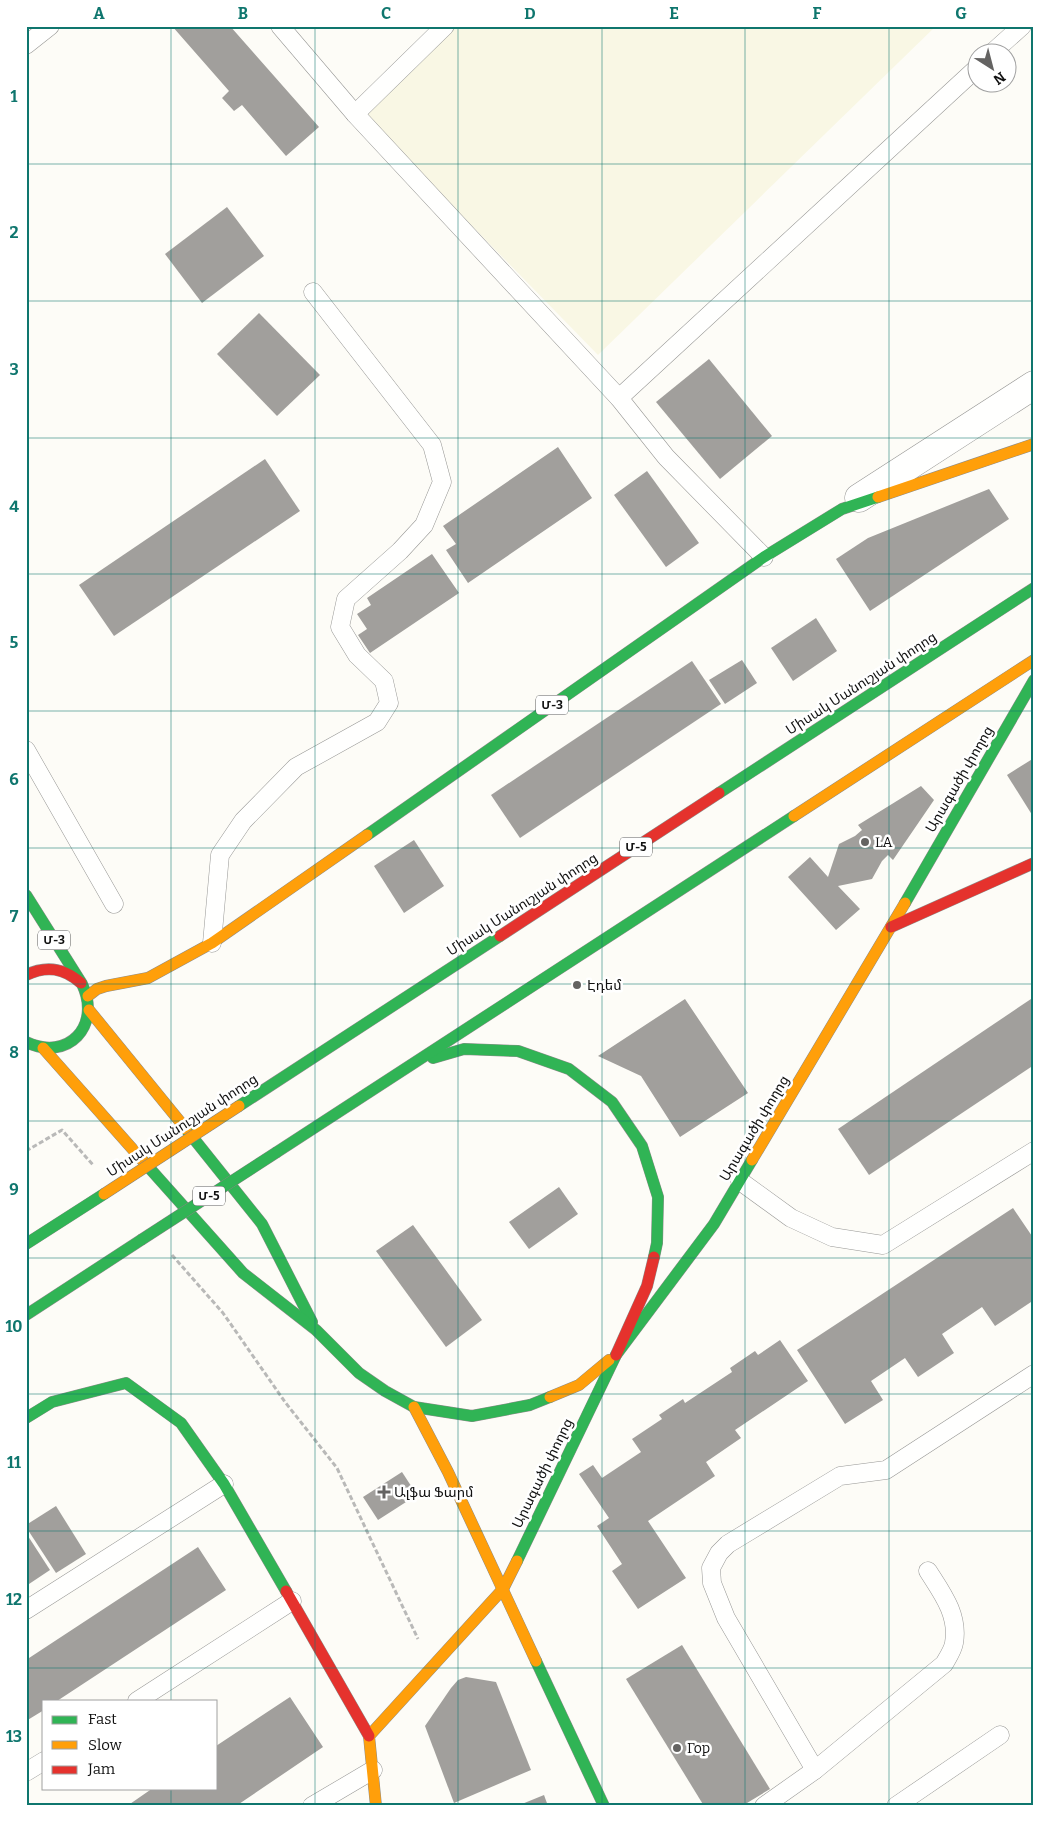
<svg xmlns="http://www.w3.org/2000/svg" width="1060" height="1832" viewBox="0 0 1060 1832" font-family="Bitter,'Noto Sans Armenian',serif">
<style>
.farmland{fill:#f9f7e4}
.building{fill:#a19f9c}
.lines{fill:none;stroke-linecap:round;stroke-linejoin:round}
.lane-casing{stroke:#979795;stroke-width:19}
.street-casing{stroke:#979795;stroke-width:29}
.fast-casing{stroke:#8e8d8b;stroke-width:12}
.slow-casing{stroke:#8e8d8b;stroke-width:12}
.jam-casing{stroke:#8e8d8b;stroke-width:12}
.path{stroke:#b9b9b8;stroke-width:3;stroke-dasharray:5 2.5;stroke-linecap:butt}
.lane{stroke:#fffffe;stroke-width:18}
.street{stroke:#fffffe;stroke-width:28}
.fast{stroke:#30b455;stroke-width:11}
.slow{stroke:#ff9f0a;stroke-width:11}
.jam{stroke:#e5322d;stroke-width:11}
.fast-bridge-casing{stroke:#858482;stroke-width:12;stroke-linecap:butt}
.slow-bridge-casing{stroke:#858482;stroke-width:12;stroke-linecap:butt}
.fast-bridge{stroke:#30b455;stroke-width:11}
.slow-bridge{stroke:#ff9f0a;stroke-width:11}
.grid{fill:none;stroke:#0f766e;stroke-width:1;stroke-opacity:0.55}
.poi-dot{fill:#646362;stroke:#fff;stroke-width:2}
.labels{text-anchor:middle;stroke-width:5;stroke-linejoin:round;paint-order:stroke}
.shield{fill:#fff;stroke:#585858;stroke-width:1}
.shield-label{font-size:12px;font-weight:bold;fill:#111}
.street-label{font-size:14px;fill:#111;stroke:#fff}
.poi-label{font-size:14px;fill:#111;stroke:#fff;text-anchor:start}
.neatline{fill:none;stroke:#0f766e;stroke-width:2}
.grid-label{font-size:16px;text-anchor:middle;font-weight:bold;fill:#0f766e}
</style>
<rect width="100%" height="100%" fill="#fdfcf7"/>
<polygon class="farmland" points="435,26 936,26 598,355 354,105"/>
<g class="building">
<polygon points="172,26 230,26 319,127 286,156 242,105 234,111 222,98 229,91"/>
<polygon points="227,207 264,256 202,303 165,254"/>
<polygon points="259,313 320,375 277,416 217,354"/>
<polygon points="709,359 772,436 720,479 656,402"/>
<polygon points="558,447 592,498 468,583 446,550 456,544 443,526"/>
<polygon points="265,459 300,511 114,636 79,585"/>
<polygon points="647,471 699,543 666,567 614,495"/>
<polygon points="989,489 1009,519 870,611 836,559 868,538"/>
<polygon points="432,554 459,593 370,653 358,635 367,629 357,614 371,605 367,598"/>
<polygon points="816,618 837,651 793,681 771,648"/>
<polygon points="742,660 757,683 725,704 709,680"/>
<polygon points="692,661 721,704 520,838 491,795"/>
<polygon points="1034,758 1034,818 1007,775"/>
<polygon points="921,786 934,800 893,860 888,855 882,861 872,879 838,886 860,909 836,930 788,877 810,857 828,877 839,844 855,836 862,830 858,825"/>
<polygon points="414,840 444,886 404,913 374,866"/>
<polygon points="1034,997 1034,1065 869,1175 838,1129"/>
<polygon points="685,999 748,1093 680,1137 641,1076 598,1056"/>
<polygon points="559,1187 578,1214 529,1249 509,1222"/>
<polygon points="1013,1208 1034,1239 1034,1300 995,1326 982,1307 942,1334 954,1353 918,1377 905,1358 871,1381 883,1400 845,1424 797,1350"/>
<polygon points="413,1225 482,1320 446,1347 376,1251"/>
<polygon points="780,1340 808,1381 735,1430 741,1438 706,1462 715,1476 648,1521 686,1578 638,1609 612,1571 622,1564 597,1526 609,1518 579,1474 593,1465 602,1478 641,1452 632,1439 662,1419 659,1415 683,1399 685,1403 732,1372 730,1368 755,1351 758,1355"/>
<polygon points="402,1472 417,1495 378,1520 363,1497"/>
<polygon points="56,1506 86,1554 56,1573 26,1527 26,1525"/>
<polygon points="26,1533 50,1570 26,1586"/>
<polygon points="198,1547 226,1590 57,1701 44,1701 44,1710 26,1721 26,1660"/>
<polygon points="682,1645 770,1789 742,1806 704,1806 626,1679"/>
<polygon points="466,1677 496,1682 531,1770 454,1803 425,1726 451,1688 458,1680"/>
<polygon points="290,1697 323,1747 236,1806 127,1806 153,1788 216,1788 216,1746"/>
<polygon points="544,1795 548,1806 517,1806"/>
</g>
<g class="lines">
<g class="lane-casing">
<g id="lane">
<polyline points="280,26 355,114 619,398 666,457 764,557"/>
<polyline points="26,45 50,26"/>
<polyline points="993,52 1022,26"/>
<polyline points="355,114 445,26"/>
<polyline points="619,398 978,67"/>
<polyline points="26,750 114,904"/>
<polyline points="212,943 220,855 243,821 296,767 377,722 389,703 384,681 357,655 340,627 346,599 400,551 424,525 442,482 432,445 313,292"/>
<polyline points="740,1181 791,1218 832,1237 883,1245 1034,1151"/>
<polyline points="26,1610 224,1484"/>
<polyline points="137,1701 292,1601"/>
<path d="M815 1770 944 1664C948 1657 953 1650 954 1643 959 1615 942 1593 928 1571"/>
<polyline points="26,1772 44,1761"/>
<polyline points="312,1806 373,1770"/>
<polyline points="764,1806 815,1770 726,1618 712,1583 711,1568 719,1553 728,1544 840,1476 886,1470 1034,1374"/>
<polyline points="896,1806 1000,1735"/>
</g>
</g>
<g class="street-casing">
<polyline id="street" points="859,498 1034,385"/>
</g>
<g class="fast-casing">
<g id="fast">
<polyline points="719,793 1034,588"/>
<polyline points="367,835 764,557 842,509 878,497"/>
<path d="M26 895 82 984C102 1026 68 1062 26 1042"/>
<polyline points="905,903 1034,680"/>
<polyline points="433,1058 464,1049 518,1051 569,1069 612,1102 642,1146 658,1197 657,1243 654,1257"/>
<polyline points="239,1106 500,936"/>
<polyline points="186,1129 262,1224 312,1322"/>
<polyline points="277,1152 794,816"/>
<polyline points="144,1162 243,1273 316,1330 359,1373 385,1391 414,1407 472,1416 530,1405 550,1397"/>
<polyline points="26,1244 104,1194"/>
<polyline points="26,1315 141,1240"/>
<polyline points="26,1418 52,1402 126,1383 181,1423 224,1484 286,1591"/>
<polyline points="517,1561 616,1355 714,1224 752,1160"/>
<polyline points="536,1661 604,1806"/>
</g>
</g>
<g class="slow-casing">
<g id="slow">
<polyline points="878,497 1034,444"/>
<polyline points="794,816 1034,660"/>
<polyline points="88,996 97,989 106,986 148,978 212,943 367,835"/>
<polyline points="89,1010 186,1129"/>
<polyline points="43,1048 144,1162"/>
<polyline points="752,1160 905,903"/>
<polyline points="550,1397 579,1385 609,1360"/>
<polyline points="414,1407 448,1472 536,1661"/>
<polyline points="376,1806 369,1736 503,1589 517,1561"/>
</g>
</g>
<g class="jam-casing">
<g id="jam">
<polyline points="891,927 1034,863"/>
<polyline points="500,936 719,793"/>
<path d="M26 975C47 965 64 968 81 983"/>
<polyline points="616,1355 647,1286 654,1257"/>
<polyline points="286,1591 369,1736"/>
</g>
</g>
<g class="path">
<polyline points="26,1151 62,1130 94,1166"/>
<polyline points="172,1255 223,1313 285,1402 337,1468 418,1639"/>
</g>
<use href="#lane" class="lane"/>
<use href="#street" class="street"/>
<use href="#fast" class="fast"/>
<use href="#slow" class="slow"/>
<use href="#jam" class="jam"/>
<g class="fast-bridge-casing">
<polyline id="fast-bridge" points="141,1240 277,1152"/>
</g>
<g class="slow-bridge-casing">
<polyline id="slow-bridge" points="104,1194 239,1106"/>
</g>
<use href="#fast-bridge" class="fast-bridge"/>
<use href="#slow-bridge" class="slow-bridge"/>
</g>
<path class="grid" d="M171 26V1701M315 26V1806M458 26V1806M602 26V1806M745 26V1806M889 26V1806M26 164H1034M26 301H1034M26 438H1034M26 574H1034M26 711H1034M26 848H1034M26 984H1034M26 1121H1034M26 1258H1034M26 1394H1034M26 1531H1034M26 1668H1034M171 1788V1806"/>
<g class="poi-dot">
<circle cx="865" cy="842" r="5"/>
<circle cx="577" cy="985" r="5"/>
<path d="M381.5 1484.5h5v5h5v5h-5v5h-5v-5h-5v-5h5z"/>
<circle cx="677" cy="1748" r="5"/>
</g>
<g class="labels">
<g class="shield">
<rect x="536" y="695.5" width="32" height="19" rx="4"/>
<rect x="620" y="837.5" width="32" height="19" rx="4"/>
<rect x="38" y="930.5" width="32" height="19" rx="4"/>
<rect x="193" y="1186.5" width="32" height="19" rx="4"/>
</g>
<g class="shield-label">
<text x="552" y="709">Մ-3</text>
<text x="636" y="851">Մ-5</text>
<text x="54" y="944">Մ-3</text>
<text x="209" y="1200">Մ-5</text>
</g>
<g class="street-label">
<text transform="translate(861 683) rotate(-33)" y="5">Միսակ Մանուշյան փողոց</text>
<text transform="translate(959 779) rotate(-60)" y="5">Արագածի փողոց</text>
<text transform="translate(522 904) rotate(-33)" y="5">Միսակ Մանուշյան փողոց</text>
<text transform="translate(182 1125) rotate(-33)" y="5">Միսակ Մանուշյան փողոց</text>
<text transform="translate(754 1128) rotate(-59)" y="5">Արագածի փողոց</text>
<text transform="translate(542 1473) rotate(-64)" y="5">Արագածի փողոց</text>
</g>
<g class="poi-label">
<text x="875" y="847">LA</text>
<text x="587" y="990">Էդեմ</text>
<text x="394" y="1497">Ալֆա Ֆարմ</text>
<text x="687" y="1753">Гор</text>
</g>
</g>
<rect width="1060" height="1832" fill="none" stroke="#ffffff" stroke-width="55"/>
<rect x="42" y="1700" width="175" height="90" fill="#ffffff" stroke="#a0a0a0"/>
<rect x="52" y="1716" width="25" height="8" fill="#30b455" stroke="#a0a0a0"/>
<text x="88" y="1724" font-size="15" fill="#111111">Fast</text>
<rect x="52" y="1741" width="25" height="8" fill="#ff9f0a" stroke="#a0a0a0"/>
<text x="88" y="1750" font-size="15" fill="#111111">Slow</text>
<rect x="52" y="1766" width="25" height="8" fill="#e5322d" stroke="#a0a0a0"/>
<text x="88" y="1774" font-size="15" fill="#111111">Jam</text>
<g transform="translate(992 68) rotate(144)"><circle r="24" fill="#ffffff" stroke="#a0a0a0"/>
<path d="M0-4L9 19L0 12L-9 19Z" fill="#646362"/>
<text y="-8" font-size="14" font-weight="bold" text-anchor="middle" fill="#111111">N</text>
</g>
<rect x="28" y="28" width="1004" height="1776" class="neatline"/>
<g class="grid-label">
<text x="99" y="19">A</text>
<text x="243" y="19">B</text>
<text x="386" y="19">C</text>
<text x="530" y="19">D</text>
<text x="674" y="19">E</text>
<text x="817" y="19">F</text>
<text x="961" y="19">G</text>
<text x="14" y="102">1</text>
<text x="14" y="238">2</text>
<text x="14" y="375">3</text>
<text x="14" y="512">4</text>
<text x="14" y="648">5</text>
<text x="14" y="785">6</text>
<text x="14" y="922">7</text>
<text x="14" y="1058">8</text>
<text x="14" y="1195">9</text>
<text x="14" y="1332">10</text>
<text x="14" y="1468">11</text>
<text x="14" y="1605">12</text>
<text x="14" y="1742">13</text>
</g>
</svg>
